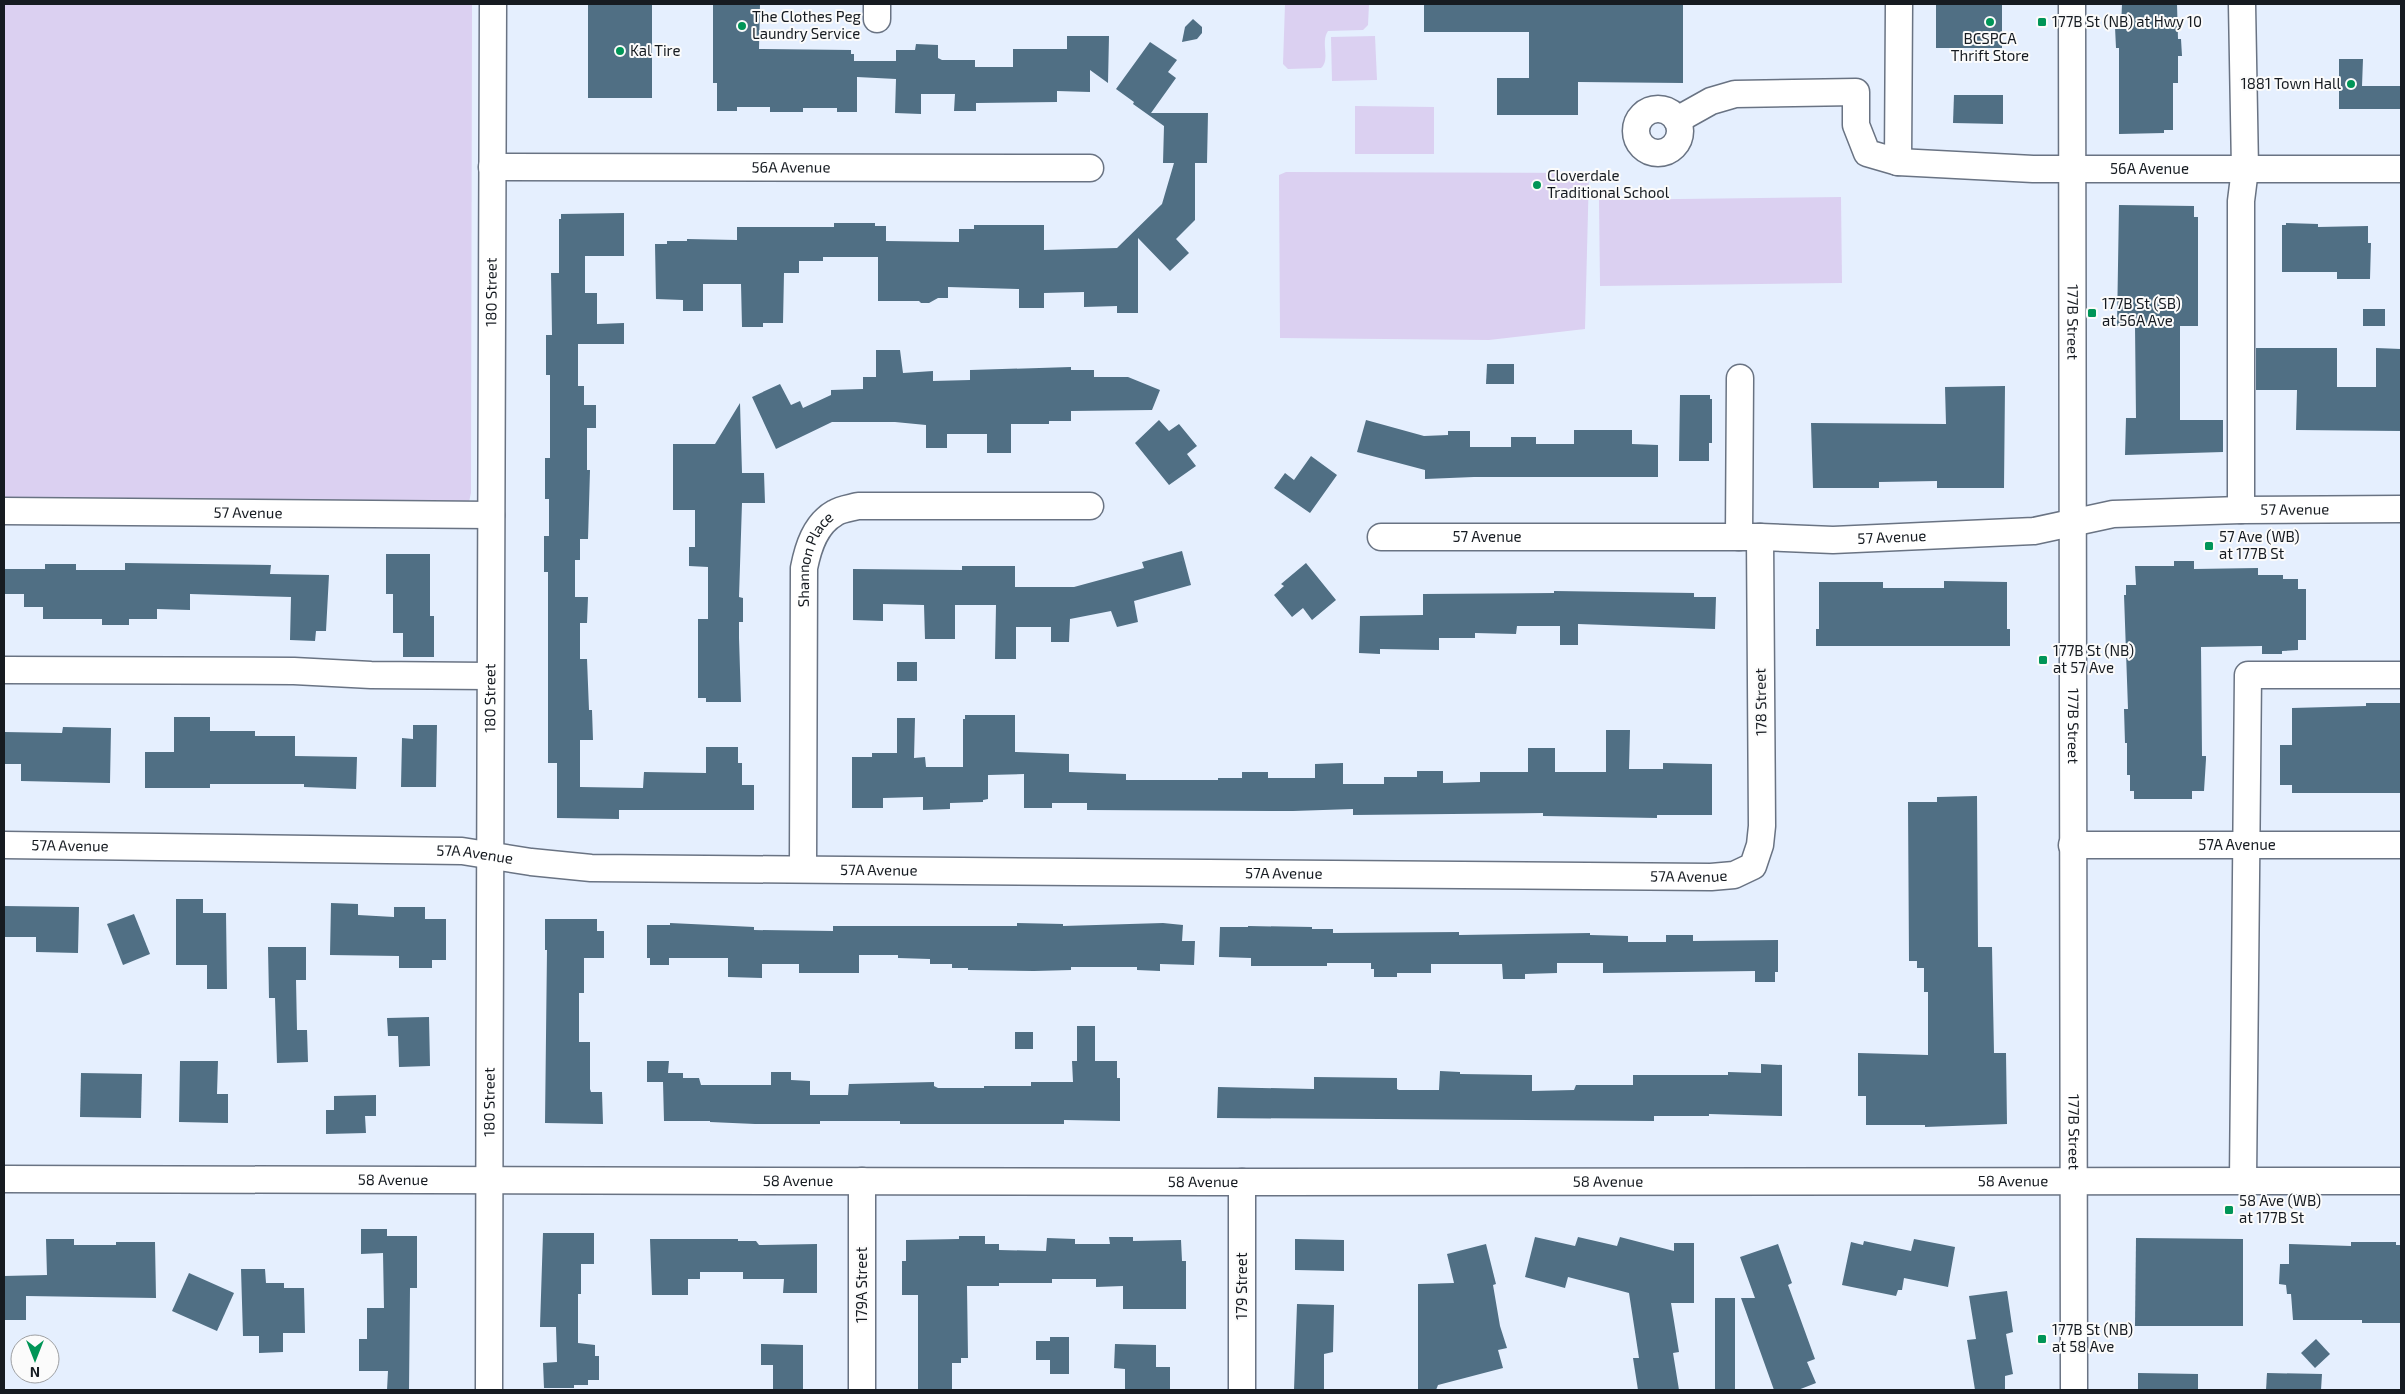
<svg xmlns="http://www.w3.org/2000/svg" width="2405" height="1394" viewBox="0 0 2405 1394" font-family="'Exo 2',sans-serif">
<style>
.green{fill:#dbd0f1}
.building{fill:#506f84}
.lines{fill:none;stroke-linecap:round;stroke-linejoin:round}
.minor-casing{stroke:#697383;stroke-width:29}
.minor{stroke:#fff;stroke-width:26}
.poi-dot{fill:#009557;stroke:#fbfbfb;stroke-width:2}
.labels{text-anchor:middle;stroke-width:4;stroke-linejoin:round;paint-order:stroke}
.poi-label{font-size:15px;fill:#161b21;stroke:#fbfbfb;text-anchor:start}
.street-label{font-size:15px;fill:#161b21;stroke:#fbfbfb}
</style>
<rect width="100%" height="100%" fill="#e5effe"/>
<g class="green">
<polygon points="4,4 472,4 471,493 469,502 4,504"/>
<path d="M1285 4H1369L1368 25 1363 30 1328 31C1320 42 1331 60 1321 68L1288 69 1283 64Z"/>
<polygon points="1375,36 1377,80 1332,81 1331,37"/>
<polygon points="1355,106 1434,107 1434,154 1355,154"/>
<polygon points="1286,172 1589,173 1585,329 1489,340 1280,338 1279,175"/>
<polygon points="1841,197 1842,283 1600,286 1599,200"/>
</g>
<g class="building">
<rect x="588" y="4" width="64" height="94"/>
<polygon points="713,4 760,4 759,49 851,50 851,54 854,54 854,61 896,61 896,50 915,50 916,44 938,45 938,58 942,60 975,60 975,67 1013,67 1013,49 1067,49 1067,36 1109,36 1108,83 1090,70 1090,92 1057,91 1057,102 976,103 976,111 954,111 955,94 921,94 921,114 895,113 896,79 857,77 857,112 837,112 837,108 803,108 803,112 770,112 770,107 737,107 737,111 717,111 717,83 713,83"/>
<polygon points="1424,4 1683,5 1683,83 1578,82 1578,115 1497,115 1497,78 1529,78 1529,32 1424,32"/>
<rect x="1936" y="4" width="66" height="44"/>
<polygon points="2122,4 2177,4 2178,39 2181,39 2182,56 2178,56 2178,83 2173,83 2173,130 2164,130 2164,133 2119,134 2119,48 2116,48 2115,27 2121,27"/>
<polygon points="1193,19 1202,27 1202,33 1197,39 1182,42 1185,27"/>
<polygon points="1150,42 1177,60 1168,72 1176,78 1151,113 1208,113 1207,163 1195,163 1195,220 1176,239 1189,253 1170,271 1138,238 1138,313 1117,313 1117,306 1084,307 1084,292 1044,293 1044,308 1019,308 1019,289 948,287 948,298 938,298 929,303 921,303 919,301 878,301 878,257 823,257 823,261 799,261 799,273 784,273 783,323 763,323 763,327 742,327 741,284 703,284 703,311 683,311 683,300 656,299 655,244 667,244 667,241 687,241 687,239 737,240 737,227 834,227 834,223 875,223 875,226 886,226 886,241 959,242 959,229 974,229 974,225 1044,225 1044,250 1117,248 1162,204 1174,163 1163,163 1164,126 1133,104 1134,102 1116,89"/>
<polygon points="2339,59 2363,59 2362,86 2401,86 2401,109 2339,109"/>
<polygon points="1954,95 2003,95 2003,124 1953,123"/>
<polygon points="2119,205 2194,206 2194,217 2198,217 2198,326 2180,326 2180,420 2223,420 2223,452 2125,455 2126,418 2136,418 2135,326 2117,326"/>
<polygon points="624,213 624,256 585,256 585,293 597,293 597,324 624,323 624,344 578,344 578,386 584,386 584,405 596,405 596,428 587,428 587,470 590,470 588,539 580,539 580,560 575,560 575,597 588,597 587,623 580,623 580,659 587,659 589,710 592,710 593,740 580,740 580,787 643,788 644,772 706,773 706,747 738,747 738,763 742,763 742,785 754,785 754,810 619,810 619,819 557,818 557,763 548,763 548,572 544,572 544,536 549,536 549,499 545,499 545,458 550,458 550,375 546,375 546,335 552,335 551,273 559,273 559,219 561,219 561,214"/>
<polygon points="2286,223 2318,224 2318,227 2368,226 2368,243 2371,243 2370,279 2337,279 2337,272 2282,272 2282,225 2286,225"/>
<rect x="2363" y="309" width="22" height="17"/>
<polygon points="2256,348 2337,348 2337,387 2376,387 2376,348 2401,349 2401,431 2296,430 2297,390 2256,390"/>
<polygon points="876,350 900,350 903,373 933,371 933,381 970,380 970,370 1071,367 1071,370 1094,370 1094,377 1128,377 1160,390 1152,410 1071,411 1071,421 1049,421 1049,424 1011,424 1011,453 987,453 987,434 947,434 947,448 926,448 926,425 895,422 832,422 776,449 752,397 780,384 791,405 800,401 803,408 831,395 831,390 863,389 863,377 876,377"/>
<polygon points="1487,364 1514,364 1514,384 1486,384"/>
<polygon points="2005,386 2004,488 1937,488 1937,481 1879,482 1879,488 1813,488 1811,423 1946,424 1945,387"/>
<polygon points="1680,395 1710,395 1710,399 1712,399 1712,443 1709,443 1709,461 1679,461"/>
<polygon points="740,403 742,473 764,473 765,503 742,503 739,597 743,598 743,622 739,622 739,638 741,702 706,702 706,698 698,698 698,619 708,619 708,567 689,566 689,547 695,547 695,510 673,510 673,444 715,444"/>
<polygon points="1159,420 1169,431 1179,424 1197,446 1187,454 1196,466 1169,485 1135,443"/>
<polygon points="1366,420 1424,436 1448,435 1448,431 1470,431 1470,447 1511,447 1511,437 1536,437 1536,444 1574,444 1574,430 1632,430 1632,444 1658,445 1658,477 1474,477 1425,479 1425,470 1357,452"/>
<polygon points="1311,456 1337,475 1310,513 1274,488 1285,473 1294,480"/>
<polygon points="1182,551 1191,585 1134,601 1138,622 1117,627 1111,611 1070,619 1069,642 1051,642 1051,627 1016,627 1016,659 995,659 996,605 955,605 955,639 925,639 924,605 883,604 883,621 853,620 853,569 962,570 962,566 1015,566 1015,587 1074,587 1144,568 1142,562"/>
<polygon points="386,554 430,554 430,616 434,616 434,657 403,657 403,633 393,633 393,594 386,594"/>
<polygon points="2174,561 2194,561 2194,569 2258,568 2258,575 2283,575 2283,579 2298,579 2298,589 2306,589 2306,640 2298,640 2298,650 2282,651 2282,654 2262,654 2262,646 2201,647 2202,756 2206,756 2206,759 2204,791 2192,791 2192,799 2134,799 2134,791 2130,791 2130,775 2127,775 2127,743 2125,743 2124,709 2128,709 2124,595 2126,595 2126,585 2136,585 2135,566 2174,566"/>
<polygon points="125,563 271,565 270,574 329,575 326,631 316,631 315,641 290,640 291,597 190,594 190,610 157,609 157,619 129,619 129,625 102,625 102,619 43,619 43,607 24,607 24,594 4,594 4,569 45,569 45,564 76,564 76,570 125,570"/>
<polygon points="1306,563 1336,600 1312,620 1303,608 1292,617 1274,595 1284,586 1281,584"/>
<polygon points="1944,581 2007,582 2007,629 2010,629 2010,646 1816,646 1816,629 1819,629 1819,582 1883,582 1883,588 1944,588"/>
<polygon points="1554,591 1694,593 1694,597 1716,597 1715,629 1578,624 1578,645 1560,645 1560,626 1517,626 1516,634 1475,633 1475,638 1439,638 1439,650 1380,649 1380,654 1359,653 1360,616 1423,615 1423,594 1554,593"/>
<rect x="897" y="662" width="20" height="19"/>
<polygon points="2366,703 2401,703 2401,793 2292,793 2292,785 2280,785 2280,745 2292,745 2292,708 2366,706"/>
<polygon points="965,715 1015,715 1015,752 1069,754 1069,772 1126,774 1126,780 1218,780 1218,778 1242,778 1242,772 1268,772 1268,778 1315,778 1315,764 1343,763 1343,784 1384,784 1384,777 1417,777 1417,771 1443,771 1443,783 1480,782 1480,772 1528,772 1528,748 1555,748 1555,772 1606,772 1606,730 1630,730 1629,769 1663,769 1663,763 1712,764 1712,815 1657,815 1657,818 1543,816 1543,813 1353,815 1353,809 1293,811 1087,810 1087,803 1052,803 1052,808 1024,808 1024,774 988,775 988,799 983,800 983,802 950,803 950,809 923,810 923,797 883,798 883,808 852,808 852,757 872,757 872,753 897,753 897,718 915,718 914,758 925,757 926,767 963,767 963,719 965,719"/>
<polygon points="174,717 210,717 210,731 255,731 255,736 295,736 295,756 357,757 356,789 304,787 304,784 210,784 210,788 145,788 145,752 174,752"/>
<polygon points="413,725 437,725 436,787 401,787 402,738 413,739"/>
<polygon points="63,727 111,728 110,783 21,781 21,764 4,764 4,732 62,733"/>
<polygon points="1977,796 1978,947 1992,947 1994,1053 2006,1053 2007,1124 1925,1127 1925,1125 1866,1125 1866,1096 1858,1096 1858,1053 1928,1055 1928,992 1924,992 1924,968 1917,968 1917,961 1909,961 1908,802 1937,802 1937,797"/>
<polygon points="176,899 203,899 203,913 226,913 227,989 207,989 207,965 176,965"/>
<polygon points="331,903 358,904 358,915 394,917 394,907 425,907 425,919 446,919 446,960 432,960 432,968 399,968 399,956 330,955"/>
<polygon points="4,906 79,907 78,953 36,952 36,937 4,937"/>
<polygon points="134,914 150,954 123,965 107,924"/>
<polygon points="545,919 597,919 597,931 604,931 604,958 584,958 584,993 579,993 579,1042 590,1042 590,1089 591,1092 602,1092 603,1124 545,1123 547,950 545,950"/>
<polygon points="670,923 754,927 754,930 833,931 833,926 1017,926 1017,923 1063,924 1063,926 1163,923 1183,925 1182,941 1195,941 1194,965 1160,964 1160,971 1137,970 1137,967 1071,967 1071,970 1034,971 968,970 968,968 952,968 952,964 930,964 930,959 898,958 898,955 859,955 859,973 799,973 799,964 762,964 762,978 728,977 728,958 669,958 669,965 650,965 650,958 647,958 647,925 670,925"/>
<polygon points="1248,926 1312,927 1312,929 1333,929 1333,933 1459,932 1459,935 1590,933 1590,935 1628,936 1628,942 1666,942 1666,935 1693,935 1693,941 1778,940 1778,972 1775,972 1775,982 1755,982 1755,971 1603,973 1603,963 1557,963 1557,973 1525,974 1525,979 1503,979 1502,964 1431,964 1431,973 1397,973 1397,977 1374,977 1374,969 1371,969 1371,963 1327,963 1327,966 1251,966 1251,958 1219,957 1220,927 1248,927"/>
<polygon points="268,947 306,947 306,980 296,980 297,1030 307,1030 308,1062 277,1063 275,998 269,998"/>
<polygon points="429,1017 430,1066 399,1067 398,1036 388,1036 387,1018"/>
<polygon points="1077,1026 1095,1026 1095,1061 1117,1061 1117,1078 1120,1078 1120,1121 1064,1120 1064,1124 900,1124 900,1121 820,1121 820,1124 755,1124 710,1122 710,1121 664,1121 663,1082 647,1082 647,1061 669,1061 668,1073 683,1073 683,1078 699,1078 701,1085 771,1085 771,1072 791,1072 791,1080 810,1081 810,1095 848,1095 849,1084 934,1082 934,1086 938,1088 984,1088 984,1086 1031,1086 1031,1082 1073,1082 1072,1061 1077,1061"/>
<rect x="1015" y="1032" width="18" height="17"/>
<polygon points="180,1061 218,1061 217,1094 228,1094 228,1123 179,1122"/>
<polygon points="1761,1064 1782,1065 1782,1116 1709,1114 1709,1116 1654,1116 1654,1121 1217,1118 1218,1087 1314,1089 1314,1077 1397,1078 1397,1089 1399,1090 1439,1090 1440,1071 1460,1072 1460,1074 1532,1075 1532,1091 1574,1090 1576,1085 1633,1085 1633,1075 1728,1075 1728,1072 1761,1073"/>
<polygon points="81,1073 142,1074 141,1118 80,1117"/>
<polygon points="376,1095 376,1116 365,1116 366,1133 326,1134 326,1110 334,1110 334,1096"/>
<polygon points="361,1229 387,1229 387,1236 417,1236 417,1288 410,1288 409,1390 387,1390 388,1371 359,1371 359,1339 367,1339 367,1308 384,1308 383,1253 361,1254"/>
<polygon points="543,1233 594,1233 594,1264 581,1264 581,1294 578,1294 578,1343 595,1345 595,1356 599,1356 599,1380 588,1380 588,1385 574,1385 574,1388 544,1388 543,1363 557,1362 556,1327 540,1327"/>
<polygon points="959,1236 985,1236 985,1244 999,1244 999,1250 1046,1251 1047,1238 1075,1239 1075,1244 1110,1244 1109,1237 1133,1237 1133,1241 1181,1240 1182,1261 1186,1261 1186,1309 1123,1309 1123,1286 1096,1287 1096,1279 1052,1279 1052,1283 999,1283 999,1286 967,1286 968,1358 961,1358 961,1363 952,1363 952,1390 918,1390 918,1295 902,1295 902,1261 906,1261 906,1240 959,1239"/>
<polygon points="1535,1237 1575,1246 1578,1237 1617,1246 1620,1237 1674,1251 1674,1243 1694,1243 1694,1303 1671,1303 1679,1352 1673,1353 1679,1390 1638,1390 1633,1358 1639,1358 1629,1293 1568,1277 1565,1288 1525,1277"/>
<polygon points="2136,1238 2243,1239 2243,1326 2135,1326"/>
<polygon points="46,1239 74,1239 74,1245 116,1245 116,1242 155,1242 156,1298 26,1296 26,1320 4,1320 4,1276 47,1275"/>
<polygon points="650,1239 738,1239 738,1241 756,1241 759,1245 817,1244 817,1293 783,1293 784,1279 743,1279 743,1272 700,1272 700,1279 688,1279 688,1295 652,1295"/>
<polygon points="1295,1239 1344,1240 1344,1271 1295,1270"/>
<polygon points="1914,1239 1955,1247 1948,1287 1904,1278 1902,1290 1898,1290 1896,1296 1842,1285 1851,1242 1863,1245 1864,1241 1911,1251"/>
<polygon points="2351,1242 2396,1242 2396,1245 2401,1245 2401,1323 2362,1323 2362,1320 2293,1320 2291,1294 2287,1294 2286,1285 2279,1284 2280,1264 2289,1264 2289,1244 2351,1246"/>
<polygon points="1486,1244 1496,1284 1493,1285 1500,1326 1507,1348 1498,1350 1503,1368 1438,1385 1436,1390 1418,1390 1418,1284 1454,1283 1447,1254"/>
<polygon points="1778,1244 1792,1283 1788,1285 1815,1359 1807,1362 1816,1383 1798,1390 1774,1390 1741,1298 1755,1298 1740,1257"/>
<polygon points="241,1269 265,1269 266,1283 284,1283 284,1288 304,1288 305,1333 283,1333 283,1352 259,1353 259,1336 243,1336"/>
<polygon points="189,1273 234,1293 217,1331 172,1311"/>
<polygon points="2007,1291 2013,1332 2006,1334 2013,1374 2005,1376 2005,1390 1975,1390 1967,1340 1976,1339 1969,1296"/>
<rect x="1715" y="1298" width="20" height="92"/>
<polygon points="1297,1304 1334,1305 1333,1352 1324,1354 1324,1390 1294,1390"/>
<polygon points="1050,1337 1069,1337 1069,1374 1050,1374 1050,1360 1036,1360 1036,1341 1050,1341"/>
<polygon points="2316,1339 2330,1354 2315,1368 2301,1353"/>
<polygon points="761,1344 803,1345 803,1390 773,1390 773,1365 761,1365"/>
<polygon points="1115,1344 1156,1345 1156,1367 1170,1367 1170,1390 1125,1390 1125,1369 1114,1368"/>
<polygon points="2138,1373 2198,1374 2198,1390 2138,1390"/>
<polygon points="2267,1373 2322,1374 2321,1390 2266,1390"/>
</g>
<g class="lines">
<g class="minor-casing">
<g id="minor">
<polyline points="877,4 877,19"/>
<path id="s1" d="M2072 4 2074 1390"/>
<circle cx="1658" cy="131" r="22"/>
<path id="s2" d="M1677 120 1711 101 1735 94 1856 92V125L1867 153 1898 162 2033 169H2401"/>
<polyline points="1898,162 1899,4"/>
<path id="s3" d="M492 167 1090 168"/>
<polyline points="2241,510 2241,201 2245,169 2242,4"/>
<path id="s4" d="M4 511 491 515"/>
<path id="s5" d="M1381 537H1760L1833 540 2034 531 2113 514 2241 510 2401 509"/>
<polyline points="1739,537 1740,378"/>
<polyline points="4,670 294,671 371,675 489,676"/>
<path id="s6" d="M4 845 462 851 531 862 591 868 1711 877 1734 875 1753 866 1760 845 1762 826 1760 537"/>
<path id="s7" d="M2072 845H2401"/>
<path id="s8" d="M803 868 804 568C808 548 815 524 835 513 841 509 851 508 858 506H1090"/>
<path id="s9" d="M4 1179 1211 1182 2401 1181"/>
<polyline points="2243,1181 2248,675 2401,675"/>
<polyline points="1242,1182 1242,1390"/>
<path id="s10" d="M489 1390C490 928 490 466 493 4"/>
<polyline points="862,1390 862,1181"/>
</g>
</g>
<use href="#minor" class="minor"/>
</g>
<g class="poi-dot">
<circle cx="1990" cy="22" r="5"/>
<rect x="2037" y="17" width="10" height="10" rx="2.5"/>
<circle cx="742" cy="26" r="5"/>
<circle cx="620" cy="51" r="5"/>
<circle cx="2351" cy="84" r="5"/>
<circle cx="1537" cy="185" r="5"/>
<rect x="2087" y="308" width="10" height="10" rx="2.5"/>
<rect x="2204" y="541" width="10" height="10" rx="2.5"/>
<rect x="2038" y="655" width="10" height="10" rx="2.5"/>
<rect x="2224" y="1205" width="10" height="10" rx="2.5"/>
<rect x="2037" y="1334" width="10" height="10" rx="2.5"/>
</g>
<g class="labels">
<g class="poi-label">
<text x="752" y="22">The Clothes Peg<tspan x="752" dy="17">Laundry Service</tspan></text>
<text x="2052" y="27">177B St (NB) at Hwy 10</text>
<text x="1990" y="44" text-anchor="middle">BCSPCA<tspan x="1990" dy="17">Thrift Store</tspan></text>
<text x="630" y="56">Kal Tire</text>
<text x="2341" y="89" text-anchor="end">1881 Town Hall</text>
<text x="1547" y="181">Cloverdale<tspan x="1547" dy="17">Traditional School</tspan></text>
<text x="2102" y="309">177B St (SB)<tspan x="2102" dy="17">at 56A Ave</tspan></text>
<text x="2219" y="542">57 Ave (WB)<tspan x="2219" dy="17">at 177B St</tspan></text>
<text x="2053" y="656">177B St (NB)<tspan x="2053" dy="17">at 57 Ave</tspan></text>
<text x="2239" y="1206">58 Ave (WB)<tspan x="2239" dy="17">at 177B St</tspan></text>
<text x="2052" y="1335">177B St (NB)<tspan x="2052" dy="17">at 58 Ave</tspan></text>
</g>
<g class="street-label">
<text dy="5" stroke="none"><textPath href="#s3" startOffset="299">56A Avenue</textPath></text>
<text dy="5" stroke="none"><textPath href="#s2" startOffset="532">56A Avenue</textPath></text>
<text dy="5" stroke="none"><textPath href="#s10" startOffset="1098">180 Street</textPath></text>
<text dy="5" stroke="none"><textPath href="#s1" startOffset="318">177B Street</textPath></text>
<text dy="5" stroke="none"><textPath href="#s5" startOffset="916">57 Avenue</textPath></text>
<text dy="5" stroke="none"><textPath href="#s4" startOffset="244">57 Avenue</textPath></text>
<text dy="5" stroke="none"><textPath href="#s5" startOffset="106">57 Avenue</textPath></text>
<text dy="5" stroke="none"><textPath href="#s5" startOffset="511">57 Avenue</textPath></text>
<text dy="5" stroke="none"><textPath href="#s8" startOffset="311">Shannon Place</textPath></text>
<text dy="5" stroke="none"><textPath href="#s10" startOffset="692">180 Street</textPath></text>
<text transform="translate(1761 702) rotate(-91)" y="5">178 Street</text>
<text dy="5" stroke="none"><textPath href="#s1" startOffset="722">177B Street</textPath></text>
<text dy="5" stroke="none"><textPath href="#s7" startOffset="165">57A Avenue</textPath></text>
<text dy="5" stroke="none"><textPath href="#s6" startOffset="66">57A Avenue</textPath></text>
<text dy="5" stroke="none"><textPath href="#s6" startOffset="471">57A Avenue</textPath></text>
<text dy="5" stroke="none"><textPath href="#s6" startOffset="876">57A Avenue</textPath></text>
<text dy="5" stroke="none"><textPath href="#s6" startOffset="1281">57A Avenue</textPath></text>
<text dy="5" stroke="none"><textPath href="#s6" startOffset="1686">57A Avenue</textPath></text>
<text dy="5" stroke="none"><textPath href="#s10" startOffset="288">180 Street</textPath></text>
<text dy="5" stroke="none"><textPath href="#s1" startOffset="1128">177B Street</textPath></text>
<text dy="5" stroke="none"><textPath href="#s9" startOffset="389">58 Avenue</textPath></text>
<text dy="5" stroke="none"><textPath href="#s9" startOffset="794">58 Avenue</textPath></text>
<text dy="5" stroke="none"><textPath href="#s9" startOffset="1604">58 Avenue</textPath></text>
<text dy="5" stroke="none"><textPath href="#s9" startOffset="2009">58 Avenue</textPath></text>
<text dy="5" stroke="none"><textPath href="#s9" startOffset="1199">58 Avenue</textPath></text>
<text transform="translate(862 1285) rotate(-90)" y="5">179A Street</text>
<text transform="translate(1242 1286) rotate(-90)" y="5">179 Street</text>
</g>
</g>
<rect width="2405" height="1394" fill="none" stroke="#161b21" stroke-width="10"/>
<g transform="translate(35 1359) rotate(180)"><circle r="24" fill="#fbfbfb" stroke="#9fa1a4"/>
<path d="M0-4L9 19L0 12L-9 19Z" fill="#009557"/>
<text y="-8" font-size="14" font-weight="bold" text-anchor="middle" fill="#161b21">N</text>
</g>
</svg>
